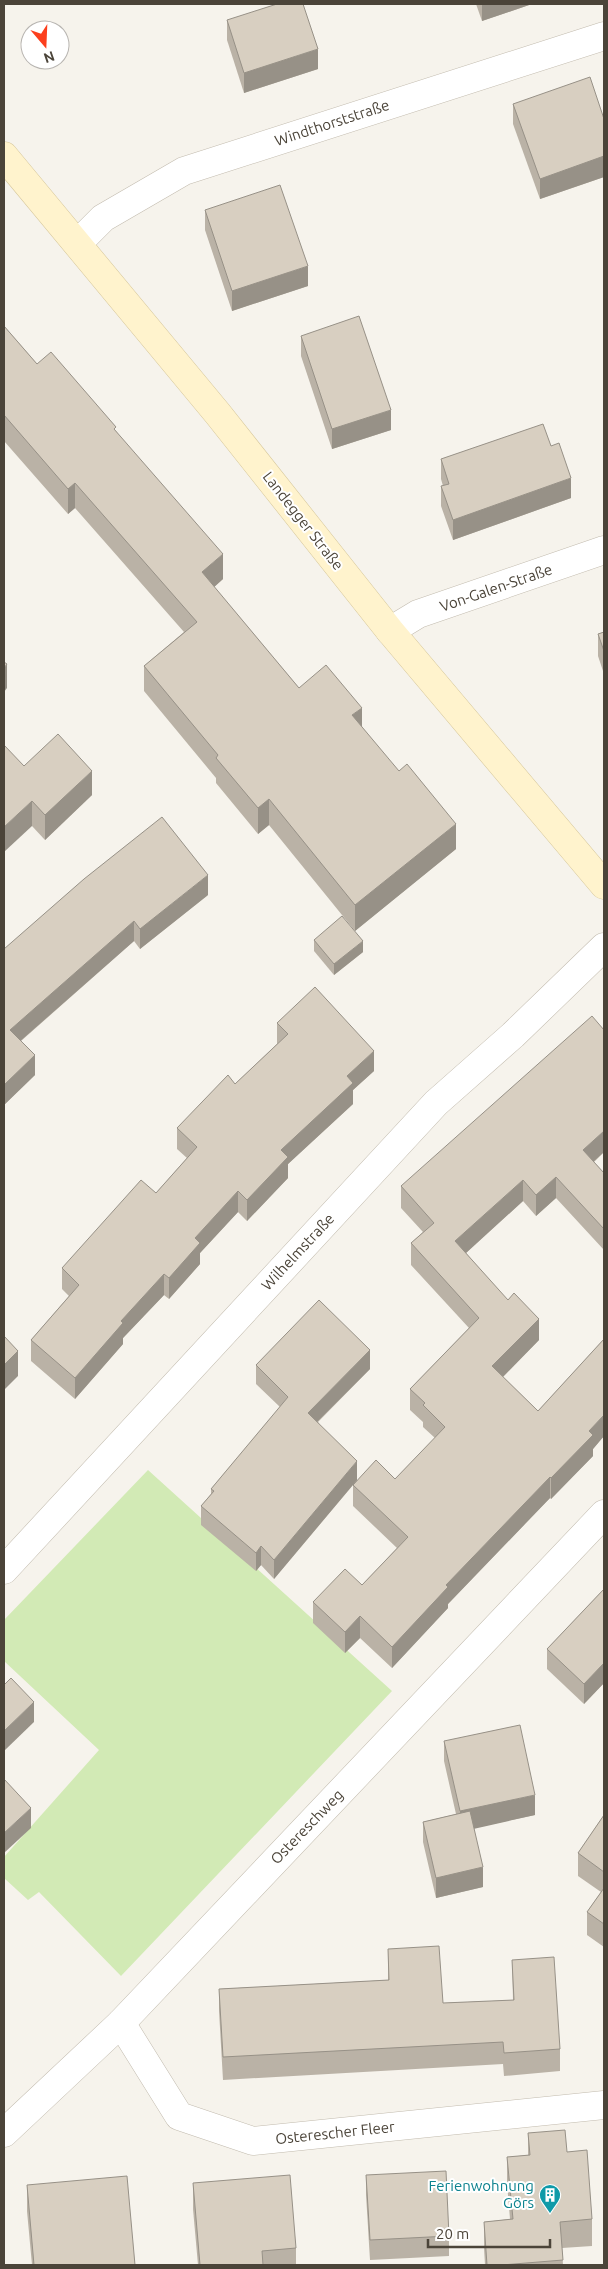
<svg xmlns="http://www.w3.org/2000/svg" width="608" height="2269" viewBox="0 0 608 2269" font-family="Ubuntu,sans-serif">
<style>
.green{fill:#d2eab5}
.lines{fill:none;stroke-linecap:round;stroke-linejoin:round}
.street-casing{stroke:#c2bbae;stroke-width:29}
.secondary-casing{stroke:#d6c79b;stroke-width:29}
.street{stroke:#fff;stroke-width:28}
.secondary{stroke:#fff3cd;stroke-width:28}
.wall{fill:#bab2a6}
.shaded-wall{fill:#979187}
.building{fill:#d8cfc1;stroke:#979187}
.labels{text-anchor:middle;stroke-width:4;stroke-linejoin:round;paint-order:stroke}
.street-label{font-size:15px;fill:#4b4439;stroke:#fff}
.culture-label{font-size:15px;fill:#0d838f;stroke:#fff;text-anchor:end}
</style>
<rect width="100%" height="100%" fill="#f6f3ec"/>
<polygon class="green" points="148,1470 392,1691 121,1976 39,1892 28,1900 4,1878 4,1857 99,1750 4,1661 4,1620"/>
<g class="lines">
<g class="street-casing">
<g id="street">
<polyline points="78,243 103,218 184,171 604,36"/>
<polyline points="390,631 418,614 604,550"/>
<polyline points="4,1570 436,1103 513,1035 604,947"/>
<polyline points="121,2023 179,2116 253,2141 604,2105"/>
<polyline points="4,2133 121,2023 604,1514"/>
</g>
</g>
<g class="secondary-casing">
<polyline id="secondary" points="4,156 218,414 390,631 604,885"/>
</g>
<use href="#street" class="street"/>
<use href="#secondary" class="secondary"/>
</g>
<g class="wall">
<polygon points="476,4 532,4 482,21"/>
<polygon points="227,20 318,69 244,93 227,40"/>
<polygon points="513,104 604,119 604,177 540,199 513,124"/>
<polygon points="205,210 308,286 232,311 205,230"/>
<polygon points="4,326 37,364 116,431 223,579 214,587 299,688 362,727 456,849 355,931 269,825 258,834 216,783 216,778 144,691 144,666 184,632 75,508 68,514 4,441"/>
<polygon points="301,336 391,430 332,449 301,356"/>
<polygon points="551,446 571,498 453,540 441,506 441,486 443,486 441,479 441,459"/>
<polygon points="604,632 604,674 598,656 598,634"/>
<polygon points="24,766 92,795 45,840 32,826"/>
<polygon points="208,895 140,949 134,941 21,1041 35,1075 4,1105 4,949"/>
<polygon points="314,940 363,952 334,975 314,951"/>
<polygon points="277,1023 374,1071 353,1090 353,1104 288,1164 288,1178 247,1221 238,1212 200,1253 200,1264 169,1299 164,1295 123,1338 123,1344 75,1399 31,1361 31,1340 69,1296 62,1289 62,1268 156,1193 187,1158 177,1149 177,1128 235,1084 277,1044"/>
<polygon points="604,1030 604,1152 594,1162 604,1173 604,1250 556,1198 536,1216 523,1201 466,1253 539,1340 503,1377 538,1411 604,1339 604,1436 593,1449 593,1456 551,1499 550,1498 448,1604 448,1608 392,1668 360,1638 345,1653 313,1623 313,1602 362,1585 397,1548 353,1506 353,1485 274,1579 261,1565 256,1571 201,1525 201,1506 211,1494 211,1489 280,1407 256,1384 256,1365 370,1369 318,1422 357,1480 395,1479 435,1438 423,1427 423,1422 410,1410 410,1389 469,1328 411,1265 411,1243 423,1232 401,1208 401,1186"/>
<polygon points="604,1589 604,1683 584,1704 547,1669 547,1649"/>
<polygon points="444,1741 535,1815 474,1828 483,1887 436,1898 423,1842 423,1822 456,1814 444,1761"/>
<polygon points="604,1815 604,1947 587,1935 587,1912 601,1892 578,1876 578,1853"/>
<polygon points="388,1949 443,2003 513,2000 512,1960 560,2049 560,2071 504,2076 503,2064 223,2080 219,2011 219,1989 388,1980"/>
<polygon points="528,2133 567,2152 592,2219 592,2246 562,2248 563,2265 485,2265 484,2248 484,2222 510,2219 507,2183 507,2157 528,2155"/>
<polygon points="366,2175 449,2236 449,2256 370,2260 366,2195"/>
<polygon points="193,2183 296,2248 296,2265 198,2265 193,2209"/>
<polygon points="27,2185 135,2265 32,2265 27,2211"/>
</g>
<g class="shaded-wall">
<polygon points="482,4 532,4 482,21"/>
<polygon points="318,49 318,69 244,93 244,73"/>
<polygon points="604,156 604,177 540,199 540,179"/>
<polygon points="308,266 308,286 232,311 232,291"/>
<polygon points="391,410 391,430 332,449 332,429"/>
<polygon points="571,478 571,498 453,540 453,520"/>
<polygon points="75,483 75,508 68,514 68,489"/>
<polygon points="223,554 223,579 202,598 202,572"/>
<polygon points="7,664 7,688 4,692 4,668"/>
<polygon points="362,708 362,733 352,715"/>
<polygon points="92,771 92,795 45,840 45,815"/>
<polygon points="269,799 269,825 258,834 258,808"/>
<polygon points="32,801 32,826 4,852 4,827"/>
<polygon points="456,824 456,849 355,931 355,905"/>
<polygon points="208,875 208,895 140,949 140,929"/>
<polygon points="134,921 134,941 10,1050 10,1030"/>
<polygon points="363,941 363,952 334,975 334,964"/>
<polygon points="374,1051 374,1071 353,1090 353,1104 288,1164 288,1178 247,1221 247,1200 281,1150 347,1076"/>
<polygon points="35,1055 35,1075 4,1105 4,1085"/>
<polygon points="604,1131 604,1152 583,1171 583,1150"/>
<polygon points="556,1177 556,1198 536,1216 536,1195"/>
<polygon points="523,1180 523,1201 455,1263 455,1241"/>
<polygon points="238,1191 238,1212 200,1253 200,1264 169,1299 169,1278 195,1238"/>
<polygon points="164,1274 164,1295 123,1338 123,1344 75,1399 75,1378 121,1321"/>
<polygon points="539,1319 539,1340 492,1388 492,1366"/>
<polygon points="370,1350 370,1369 308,1431 308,1413"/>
<polygon points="18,1351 18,1376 4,1390 4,1365"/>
<polygon points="604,1415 604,1436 593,1449 593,1456 551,1499 551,1478 589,1431"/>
<polygon points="357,1461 357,1480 274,1579 274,1560"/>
<polygon points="550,1477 550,1498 448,1604 448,1608 392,1668 392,1647 446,1585"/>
<polygon points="261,1546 261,1565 256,1571 256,1553"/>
<polygon points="360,1616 360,1638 345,1653 345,1632"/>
<polygon points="604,1663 604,1683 584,1704 584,1684"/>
<polygon points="34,1702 34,1722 4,1751 4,1731"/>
<polygon points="535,1795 535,1815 460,1832 460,1811"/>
<polygon points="31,1808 31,1828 4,1853 4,1833"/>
<polygon points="483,1867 483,1887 436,1898 436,1878"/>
</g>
<g class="building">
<polygon points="277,4 303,4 318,49 244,73 227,20"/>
<polygon points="590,77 604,119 604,156 540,179 513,104"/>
<polygon points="280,185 308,266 232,291 205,210"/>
<polygon points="359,316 391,410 332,429 301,336"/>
<polygon points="4,326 37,364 51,352 116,427 114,429 223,554 202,572 299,688 326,665 362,708 352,715 399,771 407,764 456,824 355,905 269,799 258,808 216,758 218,755 144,666 197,622 75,483 68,489 4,415"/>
<polygon points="543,424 551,446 559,443 571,478 453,520 441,486 449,484 441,459"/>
<polygon points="604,632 604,651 598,634"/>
<polygon points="4,662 7,664 4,668"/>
<polygon points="58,734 92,771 45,815 32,801 4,827 4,745 24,766"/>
<polygon points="162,817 208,875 140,929 134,921 10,1030 35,1055 4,1085 4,949 84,879"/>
<polygon points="342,916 363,941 334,964 314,940"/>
<polygon points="315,987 374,1051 347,1076 353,1083 281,1150 288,1157 247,1200 238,1191 195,1238 200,1243 169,1278 164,1274 121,1321 123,1323 75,1378 31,1340 79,1285 62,1268 141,1180 156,1193 197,1147 177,1128 228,1075 235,1084 288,1034 277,1023"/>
<polygon points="592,1016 604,1030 604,1131 583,1150 604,1173 604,1229 556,1177 536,1195 523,1180 455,1241 508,1300 514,1293 539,1319 492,1366 538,1411 604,1339 604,1415 589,1431 593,1435 551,1478 550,1477 446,1585 448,1587 392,1647 360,1616 345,1632 313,1602 345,1569 362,1585 408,1537 353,1485 376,1460 395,1479 445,1427 423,1405 425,1403 410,1389 479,1318 411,1243 434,1223 401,1186"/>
<polygon points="319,1300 370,1350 308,1413 357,1461 274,1560 261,1546 256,1553 201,1506 214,1491 211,1489 288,1397 256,1365"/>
<polygon points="4,1336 18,1351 4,1365"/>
<polygon points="604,1589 604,1663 584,1684 547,1649"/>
<polygon points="11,1678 34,1702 4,1731 4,1685"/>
<polygon points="520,1725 535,1795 460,1811 444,1741"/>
<polygon points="4,1779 31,1808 4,1833"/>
<polygon points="470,1811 483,1867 436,1878 423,1822"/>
<polygon points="604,1815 604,1872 578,1853"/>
<polygon points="604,1888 604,1924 587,1912"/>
<polygon points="439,1946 443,2003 514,2000 512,1960 554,1957 560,2049 504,2053 503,2042 223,2057 219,1989 389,1980 388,1949"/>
<polygon points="565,2130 567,2152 587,2150 592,2219 560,2222 563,2260 502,2265 487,2265 484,2222 513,2219 507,2157 530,2155 528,2133"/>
<polygon points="446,2171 449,2236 370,2240 366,2175"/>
<polygon points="290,2175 296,2248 262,2251 263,2265 200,2265 193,2183"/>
<polygon points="127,2176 135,2265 34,2265 27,2185"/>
</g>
<defs>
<g id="building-pin" transform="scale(1.125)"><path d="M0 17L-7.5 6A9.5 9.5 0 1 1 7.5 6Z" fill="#0f9aa8" stroke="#fff"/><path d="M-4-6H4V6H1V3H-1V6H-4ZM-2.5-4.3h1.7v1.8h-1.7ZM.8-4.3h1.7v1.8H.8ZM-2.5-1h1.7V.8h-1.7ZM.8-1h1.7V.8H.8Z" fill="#fff"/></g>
</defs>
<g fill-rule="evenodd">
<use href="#building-pin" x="550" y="2195"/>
</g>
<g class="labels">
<g class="street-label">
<text transform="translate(332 123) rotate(-18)" y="5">Windthorststraße</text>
<text transform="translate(303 521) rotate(52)" y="5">Landegger Straße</text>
<text transform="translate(496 588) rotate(-19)" y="5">Von-Galen-Straße</text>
<text transform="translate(298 1252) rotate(-47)" y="5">Wilhelmstraße</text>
<text transform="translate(307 1827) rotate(-46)" y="5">Ostereschweg</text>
<text transform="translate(335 2133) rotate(-6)" y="5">Osterescher Fleer</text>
</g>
<g class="culture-label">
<text x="534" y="2191">Ferienwohnung<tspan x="534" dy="17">Görs</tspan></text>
</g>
</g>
<rect width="608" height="2269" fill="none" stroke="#4b4439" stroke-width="10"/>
<g transform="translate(45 45) rotate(161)"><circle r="24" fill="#ffffff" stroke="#b7b4b0"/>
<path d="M0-4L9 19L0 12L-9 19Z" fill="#fc3f1d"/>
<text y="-8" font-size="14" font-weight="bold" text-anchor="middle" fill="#4b4439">N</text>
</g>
<path d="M428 2239v8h122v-8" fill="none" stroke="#4b4439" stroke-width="2.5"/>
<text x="436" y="2239" font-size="15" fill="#4b4439" stroke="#ffffff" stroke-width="4" paint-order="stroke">20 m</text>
</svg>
